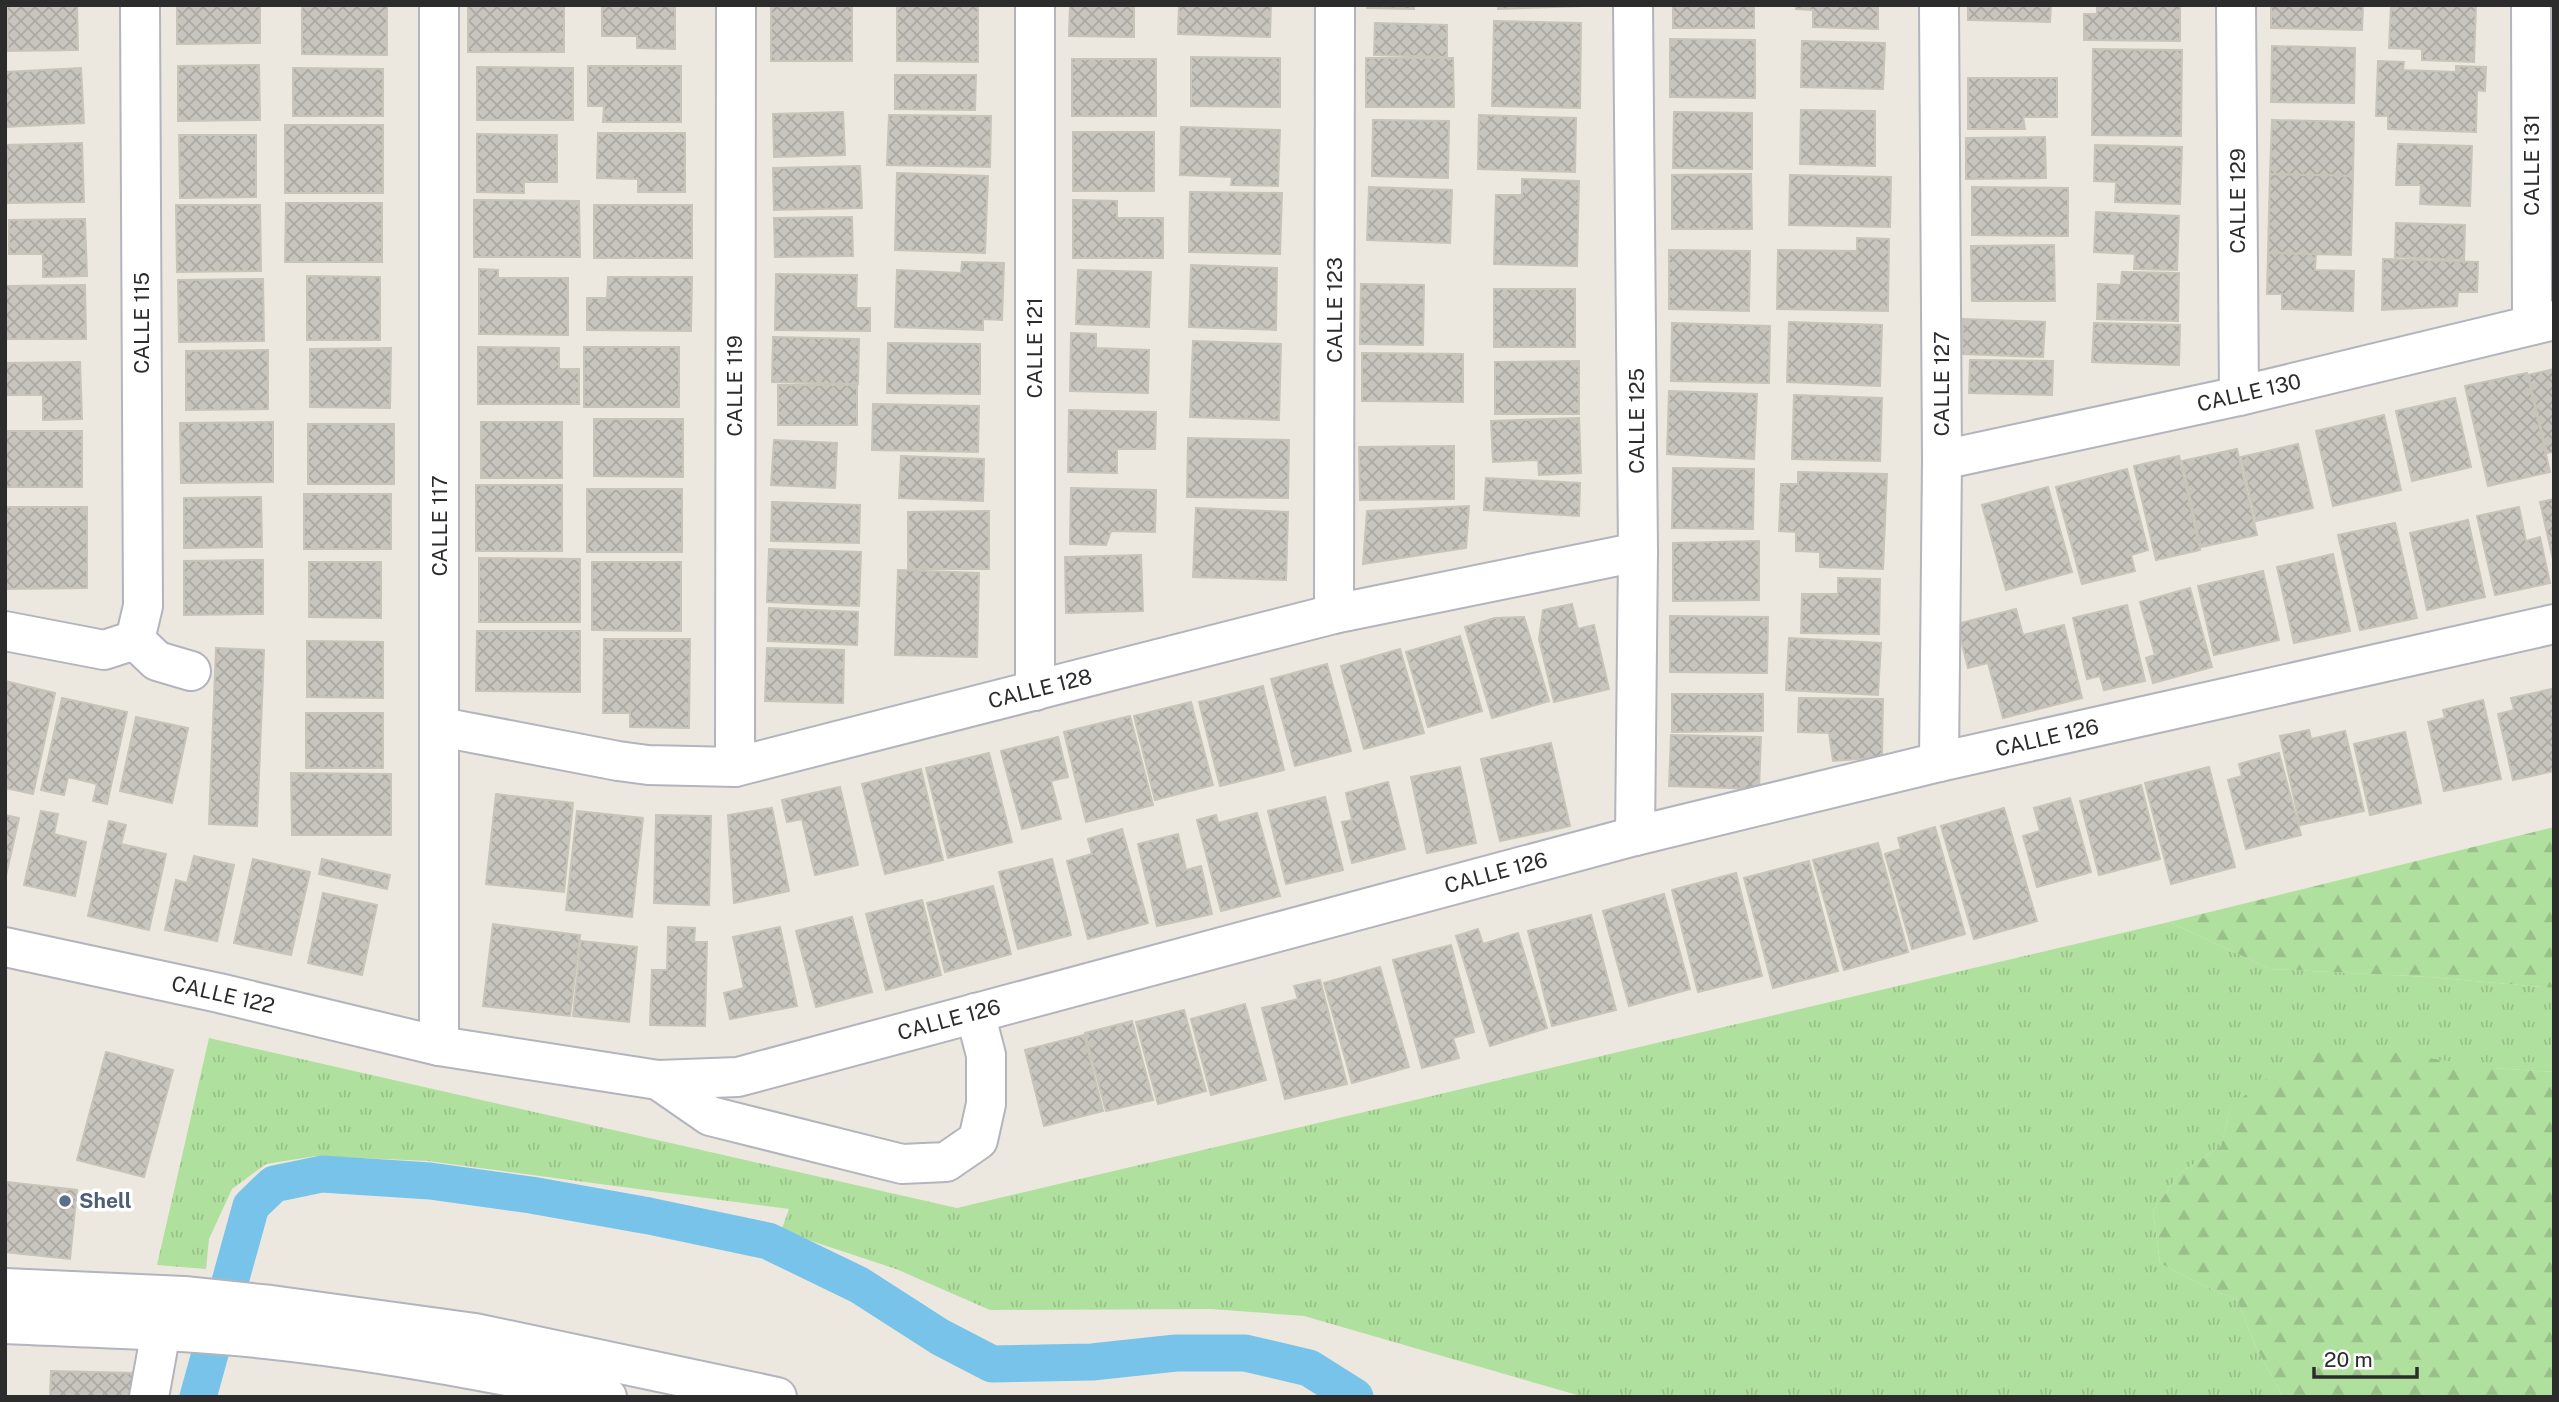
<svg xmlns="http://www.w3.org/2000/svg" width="2559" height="1402" viewBox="0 0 2559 1402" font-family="'Public Sans',sans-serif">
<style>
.grass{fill:url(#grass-tufts)}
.forest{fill:url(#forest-firs)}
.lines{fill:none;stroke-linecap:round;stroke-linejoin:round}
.canal{stroke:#78c3e9;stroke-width:37}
.building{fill:url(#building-cross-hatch);stroke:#c8c4b8;stroke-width:2}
.minor-casing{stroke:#b2b4be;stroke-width:42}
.minor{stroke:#fff;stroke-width:38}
.service-dot{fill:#5c6f8a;stroke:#fff;stroke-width:2.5}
.labels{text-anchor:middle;stroke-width:7;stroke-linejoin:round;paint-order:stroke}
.street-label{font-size:21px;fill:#2c2c2c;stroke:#fff}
.service-label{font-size:21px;font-weight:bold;fill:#4e5e75;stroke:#fff;text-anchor:start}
</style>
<defs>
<pattern id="grass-tufts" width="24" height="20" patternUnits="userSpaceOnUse" patternTransform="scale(1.75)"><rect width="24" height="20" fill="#b0e09e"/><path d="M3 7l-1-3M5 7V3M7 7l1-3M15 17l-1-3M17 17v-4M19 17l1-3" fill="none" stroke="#98c088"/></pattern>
<pattern id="forest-firs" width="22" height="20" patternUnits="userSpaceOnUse" patternTransform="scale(1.75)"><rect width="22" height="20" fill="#b0e09e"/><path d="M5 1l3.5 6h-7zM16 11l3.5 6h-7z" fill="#98c088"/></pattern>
<pattern id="building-cross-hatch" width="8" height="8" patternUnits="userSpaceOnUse" patternTransform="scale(1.75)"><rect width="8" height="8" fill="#c8c4be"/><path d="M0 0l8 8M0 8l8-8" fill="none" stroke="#aca9a3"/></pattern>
</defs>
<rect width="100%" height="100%" fill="#ede8df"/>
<polygon class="grass" points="2169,922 2270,969 2429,977 2554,988 2554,1072 2492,1068 2231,1106 2221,1146 2180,1173 2153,1211 2160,1263 2196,1282 2237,1300 2256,1347 2283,1397 1584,1397 1304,1316 1211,1309 990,1310 896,1269 781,1231 789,1209 428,1161 316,1156 266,1164 232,1189 209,1239 206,1269 157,1265 209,1038 957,1208"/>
<g class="forest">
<polygon points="2554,827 2554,988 2429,977 2270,969 2169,922"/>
<polygon points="2372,1049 2492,1068 2554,1072 2554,1397 2283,1397 2256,1347 2237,1300 2196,1282 2160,1263 2153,1211 2180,1173 2221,1146 2231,1106 2301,1053"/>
</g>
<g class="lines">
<polyline class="canal" points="198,1397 251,1206 274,1184 322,1174 430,1181 531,1195 649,1216 768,1241 859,1285 940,1337 992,1364 1092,1362 1176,1353 1245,1353 1309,1368 1355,1397"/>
</g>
<g class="building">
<polygon points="7,5 77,5 78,50 8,51"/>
<polygon points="177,5 260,5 260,43 177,44"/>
<polygon points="302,5 387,5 387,55 302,54"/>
<rect x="468" y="5" width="96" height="47"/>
<polygon points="602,5 675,5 675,49 637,48 637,36 602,36"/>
<rect x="771" y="5" width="81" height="56"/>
<polygon points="897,5 978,5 978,62 897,61"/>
<polygon points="1070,5 1134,5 1134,37 1069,36"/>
<polygon points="1179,5 1271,5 1270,37 1178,34"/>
<polygon points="1367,5 1414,5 1414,9 1367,8"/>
<polygon points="1498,5 1583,5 1583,6 1498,9"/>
<rect x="1673" y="5" width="81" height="23"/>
<polygon points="1796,5 1878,5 1878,29 1813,27 1813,10 1796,9"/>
<polygon points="1968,5 2051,5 2050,22 1968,20"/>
<polygon points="2097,5 2180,5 2180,41 2084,40 2084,14 2097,14"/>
<polygon points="2271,5 2363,5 2362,30 2271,28"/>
<polygon points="2391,5 2476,5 2474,62 2422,60 2422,49 2389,48"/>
<polygon points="1494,21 1581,23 1580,108 1492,106"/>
<polygon points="1375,23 1447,25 1447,57 1374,55"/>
<polygon points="1670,39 1755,40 1755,98 1670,97"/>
<polygon points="1802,41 1885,43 1883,89 1801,87"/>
<polygon points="2272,46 2355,48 2354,103 2271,102"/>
<polygon points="2093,49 2182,50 2181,136 2092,135"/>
<polygon points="1191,57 1280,58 1280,107 1191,106"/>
<polygon points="1366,58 1453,58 1454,107 1366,107"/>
<rect x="1072" y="59" width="84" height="57"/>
<polygon points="2378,61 2404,62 2403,70 2456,72 2456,66 2486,67 2485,91 2477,90 2476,132 2388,129 2388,116 2376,116"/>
<polygon points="259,65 260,120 178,121 178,66"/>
<polygon points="588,66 681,66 681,122 603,122 604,106 588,106"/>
<polygon points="477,67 573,68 573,120 477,120"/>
<polygon points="81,68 84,123 5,127 5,72"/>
<polygon points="293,68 383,69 383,116 293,116"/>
<polygon points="895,75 976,75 975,110 895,109"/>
<polygon points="1968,78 2057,78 2057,117 2023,117 2025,129 1968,129"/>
<polygon points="1801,110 1875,111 1875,166 1800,164"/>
<polygon points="843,112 845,155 774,157 773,114"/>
<polygon points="1674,112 1752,113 1752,169 1673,168"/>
<polygon points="889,115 991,116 990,167 887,165"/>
<polygon points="1479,115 1576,118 1575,172 1478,169"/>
<polygon points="1373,120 1449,121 1448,178 1372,176"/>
<polygon points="2272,120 2354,122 2353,176 2270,174"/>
<rect x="285" y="125" width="98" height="68"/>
<polygon points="1181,127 1280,130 1278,186 1231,185 1232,177 1180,175"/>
<rect x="1073" y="132" width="81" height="59"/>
<polygon points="598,133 685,133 685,192 638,192 638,179 597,178"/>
<polygon points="477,134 557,135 557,182 524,182 524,193 477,192"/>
<polygon points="179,135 256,135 256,197 180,198"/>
<polygon points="2045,137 2046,178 1966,179 1966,138"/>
<polygon points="82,143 84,202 8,203 6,145"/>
<polygon points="2398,144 2472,146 2470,206 2420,204 2421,185 2396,185"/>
<polygon points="2095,145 2182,147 2180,204 2115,202 2116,182 2094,181"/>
<polygon points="860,166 862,208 774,210 773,168"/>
<polygon points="897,173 988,176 985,253 895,250"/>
<polygon points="1751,174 1752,229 1672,229 1672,175"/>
<polygon points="2270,174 2353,176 2351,255 2268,253"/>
<polygon points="1790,175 1891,177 1890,227 1789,225"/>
<polygon points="1522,179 1579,181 1577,266 1494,264 1496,195 1522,195"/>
<polygon points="1369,187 1452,190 1450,243 1367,240"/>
<polygon points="1972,187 2068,188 2068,236 1972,235"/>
<polygon points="1190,192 1282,193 1280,254 1189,252"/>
<polygon points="474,200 579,201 580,257 474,257"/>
<polygon points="1073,200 1117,201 1117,218 1163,218 1163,258 1073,258"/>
<polygon points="286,203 382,203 382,262 285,262"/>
<polygon points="176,205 260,205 261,271 177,272"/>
<rect x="594" y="205" width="98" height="53"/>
<polygon points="2096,212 2179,216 2177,270 2134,269 2135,254 2094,252"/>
<polygon points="852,217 853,256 775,257 774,218"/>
<polygon points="85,219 87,276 43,277 43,254 9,254 9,220"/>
<polygon points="2396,223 2465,225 2464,260 2395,257"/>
<polygon points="1857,238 1889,239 1888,311 1777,309 1778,250 1857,251"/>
<polygon points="2054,245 2055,301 1972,301 1971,246"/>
<polygon points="1669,250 1750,251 1749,311 1669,309"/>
<polygon points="2268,253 2316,254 2315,270 2354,271 2353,311 2282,309 2282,294 2267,294"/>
<polygon points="2383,259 2478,262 2477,292 2458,292 2457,306 2382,310"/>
<polygon points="962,262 1004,263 1002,320 983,319 983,330 895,327 897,270 961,273"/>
<polygon points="1191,265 1277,268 1276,330 1189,327"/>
<polygon points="479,269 498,270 498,278 568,278 568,335 479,334"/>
<polygon points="1078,270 1151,272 1149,327 1076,324"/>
<polygon points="2122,272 2179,273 2178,321 2097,319 2098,284 2121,285"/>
<polygon points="776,274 857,275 856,308 870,308 870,331 775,330"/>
<polygon points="307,276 380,277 380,340 307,340"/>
<polygon points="608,277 692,277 691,331 587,330 587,298 607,298"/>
<polygon points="263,279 264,341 179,342 178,280"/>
<polygon points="1361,284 1424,285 1423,345 1360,344"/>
<polygon points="85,285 86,339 5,339 5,286"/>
<rect x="1494" y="289" width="81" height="58"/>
<polygon points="1963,319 2045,322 2043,357 1962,354"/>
<polygon points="1789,322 1882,325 1880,386 1787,382"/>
<polygon points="1672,323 1770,326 1769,383 1671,381"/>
<polygon points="2094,323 2180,325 2179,365 2092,362"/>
<polygon points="1071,333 1096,334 1096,348 1149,350 1148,393 1070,391"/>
<polygon points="773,337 859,339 858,384 772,382"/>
<polygon points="1193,341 1281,344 1279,420 1190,417"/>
<polygon points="888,343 980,344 980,394 887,393"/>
<polygon points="478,347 559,348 559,369 579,369 579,404 478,404"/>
<rect x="584" y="347" width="95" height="60"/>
<polygon points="391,348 390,408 310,407 310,349"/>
<polygon points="268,350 268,409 186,410 186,351"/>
<polygon points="1362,353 1463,354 1463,402 1362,401"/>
<polygon points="1970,360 2053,361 2052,395 1969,393"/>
<polygon points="1579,361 1579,414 1495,414 1495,362"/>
<polygon points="80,362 82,419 43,420 43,395 6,395 6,363"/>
<polygon points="2554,369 2554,452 2547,453 2528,375"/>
<polygon points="2527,373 2550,472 2488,486 2465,386"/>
<rect x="778" y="385" width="79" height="40"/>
<polygon points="1669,391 1757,394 1754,459 1667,454"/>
<polygon points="1794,395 1882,398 1880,461 1792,459"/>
<polygon points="2455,398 2471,467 2412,481 2396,411"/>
<polygon points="873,404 979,406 978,452 872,450"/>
<polygon points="1069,410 1156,412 1155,449 1117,449 1117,473 1068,472"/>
<polygon points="2384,415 2401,490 2333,506 2316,431"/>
<polygon points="1579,418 1581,473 1539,475 1538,460 1493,462 1491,421"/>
<polygon points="594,419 683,419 683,477 594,476"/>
<polygon points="273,422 273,482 181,483 180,423"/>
<rect x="481" y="422" width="81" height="56"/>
<rect x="308" y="424" width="86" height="60"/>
<rect x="5" y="431" width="77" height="56"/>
<polygon points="1188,438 1289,440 1288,498 1187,497"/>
<polygon points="774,440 837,443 835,488 771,485"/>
<polygon points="2298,444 2313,508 2256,521 2241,457"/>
<polygon points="1454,446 1454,499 1360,500 1359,447"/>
<polygon points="2237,449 2257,535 2201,547 2182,461"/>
<polygon points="901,456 984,459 983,501 899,498"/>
<polygon points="2179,456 2200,550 2156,560 2134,466"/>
<polygon points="1673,468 1754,469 1753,529 1672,528"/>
<polygon points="2127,469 2148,550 2131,555 2135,571 2082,584 2056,487"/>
<polygon points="1798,472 1887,474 1883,569 1820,567 1820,552 1796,551 1796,532 1779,531 1781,484 1798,484"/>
<polygon points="1486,478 1580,483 1579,516 1484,510"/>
<rect x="476" y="485" width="86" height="66"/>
<polygon points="2048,487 2072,572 2006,590 1982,505"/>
<polygon points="1071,488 1156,490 1155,532 1111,531 1106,545 1070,544"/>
<rect x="587" y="489" width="95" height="63"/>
<rect x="304" y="494" width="87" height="55"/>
<polygon points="261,497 262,547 184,548 184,498"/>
<polygon points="2554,499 2554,564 2540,502"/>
<polygon points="772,502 860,505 859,543 771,541"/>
<polygon points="1469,506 1466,548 1363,564 1367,511"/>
<polygon points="5,507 87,507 87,588 5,589"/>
<polygon points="2519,507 2526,541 2540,537 2550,583 2495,595 2477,516"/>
<polygon points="1196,508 1288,512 1286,580 1193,577"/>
<polygon points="989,511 989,569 908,569 908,512"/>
<polygon points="2468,520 2485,597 2427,610 2410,533"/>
<polygon points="2395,523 2417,618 2360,630 2338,535"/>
<polygon points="1759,541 1759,600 1673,601 1673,543"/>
<polygon points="769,549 861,552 859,606 767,602"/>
<polygon points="2333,554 2350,631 2294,643 2277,567"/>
<polygon points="1141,555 1143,611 1066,613 1065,557"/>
<polygon points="479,558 580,559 580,622 479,622"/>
<polygon points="263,560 263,614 184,615 184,561"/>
<polygon points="309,562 381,562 381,618 309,617"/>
<polygon points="592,562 681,562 681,631 592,630"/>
<polygon points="898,570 979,573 977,657 895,655"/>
<polygon points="2263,571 2279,640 2214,655 2198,586"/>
<polygon points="1838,578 1880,579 1879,634 1801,633 1802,594 1838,594"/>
<polygon points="2190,588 2212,667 2153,683 2146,658 2155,655 2140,602"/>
<polygon points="1572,604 1578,629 1594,625 1609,689 1554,702 1539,639 1543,610"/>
<polygon points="2127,605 2145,681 2104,690 2100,676 2087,679 2073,618"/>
<polygon points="769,608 858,612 857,645 768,641"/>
<polygon points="2016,609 2023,635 2064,625 2082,698 2003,718 1988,663 1968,668 1957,624"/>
<polygon points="1670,616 1768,617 1767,673 1670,672"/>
<polygon points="1524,617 1549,701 1492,718 1465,627 1495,618"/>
<polygon points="477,631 580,631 580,692 476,691"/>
<polygon points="1460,636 1482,711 1428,727 1406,652"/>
<polygon points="1789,638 1881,643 1878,695 1786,690"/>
<polygon points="604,639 690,639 689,728 630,727 630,713 603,713"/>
<polygon points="307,641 383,642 383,698 307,697"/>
<polygon points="216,648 264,650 257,826 209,824"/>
<polygon points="767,648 844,650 843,703 765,701"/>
<polygon points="1400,649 1424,733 1364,749 1341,666"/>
<polygon points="1327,664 1351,751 1295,766 1271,679"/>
<polygon points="5,681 55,693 33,794 5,788"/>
<polygon points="1263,686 1284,770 1220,786 1199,702"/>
<polygon points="2552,689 2554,698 2554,771 2513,780 2498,714 2514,710 2511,698"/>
<polygon points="1672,694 1763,694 1763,731 1672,732"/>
<polygon points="62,698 127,712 107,804 93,801 97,784 68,777 64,795 41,790"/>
<polygon points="1799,698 1883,699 1882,757 1833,761 1829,733 1798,732"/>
<polygon points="2483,700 2501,779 2444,791 2428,722 2445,718 2443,710"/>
<polygon points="1191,702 1213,785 1155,800 1134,716"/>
<rect x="306" y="713" width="77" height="55"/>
<polygon points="1130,716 1153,805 1086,822 1064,732"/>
<polygon points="136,717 188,728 172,803 120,791"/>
<polygon points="2309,730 2311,739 2345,731 2364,811 2300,825 2280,736"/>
<polygon points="2405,732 2421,803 2370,815 2354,744"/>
<polygon points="1671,735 1761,737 1759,789 1669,786"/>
<polygon points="1058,737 1068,777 1051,781 1061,819 1022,829 1001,751"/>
<polygon points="1551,743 1570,826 1500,841 1481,759"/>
<polygon points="989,753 1012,842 948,858 926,768"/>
<polygon points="2279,753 2301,835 2246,849 2228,780 2242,776 2239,764"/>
<polygon points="1460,767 1476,843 1427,853 1411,777"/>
<polygon points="2209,767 2235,867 2171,884 2145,783"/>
<polygon points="921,769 943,860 885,874 862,784"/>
<polygon points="291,773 391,774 391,835 292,835"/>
<polygon points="1388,782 1405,849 1352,863 1342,822 1352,820 1346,793"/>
<polygon points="2141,785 2160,859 2099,875 2080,801"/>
<polygon points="840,787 858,865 815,875 802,819 787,822 782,800"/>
<polygon points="496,794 573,803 564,892 486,884"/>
<polygon points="1325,797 1343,870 1286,884 1268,811"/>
<polygon points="2070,798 2091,872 2037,887 2023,836 2040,831 2034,808"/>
<polygon points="772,808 789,891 734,903 728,815"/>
<polygon points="2004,808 2037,921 1974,939 1941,826"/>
<polygon points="41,811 58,814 54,834 86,842 75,896 24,885"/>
<polygon points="577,811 643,818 632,917 566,910"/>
<polygon points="1257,813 1280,896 1221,911 1197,820 1216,815 1218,823"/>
<polygon points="5,815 19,818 5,880"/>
<polygon points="656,815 711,816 709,905 654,903"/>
<polygon points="109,821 126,825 121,844 166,854 149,930 88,916"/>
<polygon points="1935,827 1965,934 1912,949 1885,854 1901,849 1898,838"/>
<polygon points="1122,829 1148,923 1088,939 1067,861 1092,854 1088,839"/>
<polygon points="1178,834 1186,870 1201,866 1212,914 1157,926 1138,844"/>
<polygon points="1878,843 1908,952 1844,970 1813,860"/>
<polygon points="194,856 234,865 217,941 165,930 176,880 187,883"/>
<polygon points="253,859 310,872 291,955 234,943"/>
<polygon points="322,859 390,875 387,889 319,874"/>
<polygon points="1052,859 1071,935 1018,949 999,872"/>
<polygon points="1809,861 1838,971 1773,988 1744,878"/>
<polygon points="1736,873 1762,976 1698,992 1672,890"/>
<polygon points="993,886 1011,954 945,972 927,903"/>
<polygon points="323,893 377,905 362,975 308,963"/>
<polygon points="1664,894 1690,989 1629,1006 1603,911"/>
<polygon points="922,900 941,975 886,990 866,914"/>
<polygon points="1591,915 1616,1010 1552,1026 1528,931"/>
<polygon points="852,917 872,992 816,1007 796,931"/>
<polygon points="493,924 580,935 570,1016 483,1006"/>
<polygon points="668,927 695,928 694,942 707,942 705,1026 650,1025 652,970 667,970"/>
<polygon points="780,927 797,1006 730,1019 724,993 744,988 733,937"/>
<polygon points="1478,929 1483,944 1518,933 1547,1028 1490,1046 1456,936"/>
<polygon points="581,941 637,947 629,1022 573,1016"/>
<polygon points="1451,945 1474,1032 1453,1038 1459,1058 1422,1068 1393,960"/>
<polygon points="1380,967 1409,1067 1352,1083 1324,983"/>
<polygon points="1320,980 1347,1084 1285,1099 1262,1008 1298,999 1294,986"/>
<polygon points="1245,1004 1266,1080 1211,1095 1191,1019"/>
<polygon points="1184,1010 1206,1091 1158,1104 1136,1022"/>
<polygon points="1132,1021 1153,1100 1106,1111 1085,1033"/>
<polygon points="1084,1035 1103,1111 1044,1126 1025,1050"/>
<polygon points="106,1052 173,1070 144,1177 77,1160"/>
<polygon points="7,1182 77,1190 70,1259 5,1252"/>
<polygon points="51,1371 136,1373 136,1397 50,1397"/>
</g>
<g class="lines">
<g class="minor-casing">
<g id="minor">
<polyline points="439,5 439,1046"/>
<polyline points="1633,5 1638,552 1635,836"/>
<polyline points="2236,5 2239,396"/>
<polyline points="2531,5 2532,325"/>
<polyline points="1942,460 2239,396 2554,320"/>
<polyline points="1334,614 1335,5"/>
<polyline points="5,631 104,650 135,640 157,661 191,671"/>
<polyline points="135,640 143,606 140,5"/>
<polyline points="1035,691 1035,5"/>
<polyline points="441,727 618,761 648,765 735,767 1334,614 1638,552"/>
<polyline points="1939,762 1942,460 1939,5"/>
<polyline points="735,767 736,5"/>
<polyline points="5,947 219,993 439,1046 658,1080 738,1077 1635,836 1939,762 2554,624"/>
<polyline points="658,1080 710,1116 902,1164 946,1162 978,1140 986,1104 986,1055 975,1013"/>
<polyline points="5,1288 184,1296 271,1305 475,1333 777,1397"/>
<path d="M5 1324C92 1328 179 1330 266 1339 380 1351 494 1372 607 1397"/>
<polyline points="149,1397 161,1331"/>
</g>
</g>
<use href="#minor" class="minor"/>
</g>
<circle class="service-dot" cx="65" cy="1201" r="7"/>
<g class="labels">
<g class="street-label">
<text transform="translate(2532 165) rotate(-90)" y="7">CALLE 131</text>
<text transform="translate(2238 201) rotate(-90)" y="7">CALLE 129</text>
<text transform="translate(1335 310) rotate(-90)" y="7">CALLE 123</text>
<text transform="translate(142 323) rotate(-90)" y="7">CALLE 115</text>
<text transform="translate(1035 348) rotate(-90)" y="7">CALLE 121</text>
<text transform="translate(1942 384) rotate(-90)" y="7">CALLE 127</text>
<text transform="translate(735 386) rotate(-90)" y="7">CALLE 119</text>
<text transform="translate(2249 393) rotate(-13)" y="7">CALLE 130</text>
<text transform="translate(1637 421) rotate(-90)" y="7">CALLE 125</text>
<text transform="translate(440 526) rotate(-90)" y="7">CALLE 117</text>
<text transform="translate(1040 689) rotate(-14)" y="7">CALLE 128</text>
<text transform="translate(2047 738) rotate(-13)" y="7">CALLE 126</text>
<text transform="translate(1496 873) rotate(-15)" y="7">CALLE 126</text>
<text transform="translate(223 995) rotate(13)" y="7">CALLE 122</text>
<text transform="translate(949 1020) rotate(-15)" y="7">CALLE 126</text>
</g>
<g class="service-label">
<text x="79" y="1208">Shell</text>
</g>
</g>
<rect width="2559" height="1402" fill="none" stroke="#2c2c2c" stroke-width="14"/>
<path d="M2314 1367v10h103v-10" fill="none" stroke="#2c2c2c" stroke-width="3.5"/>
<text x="2324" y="1367" font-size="21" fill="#2c2c2c" stroke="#ffffff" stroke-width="5" paint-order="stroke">20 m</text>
</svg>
